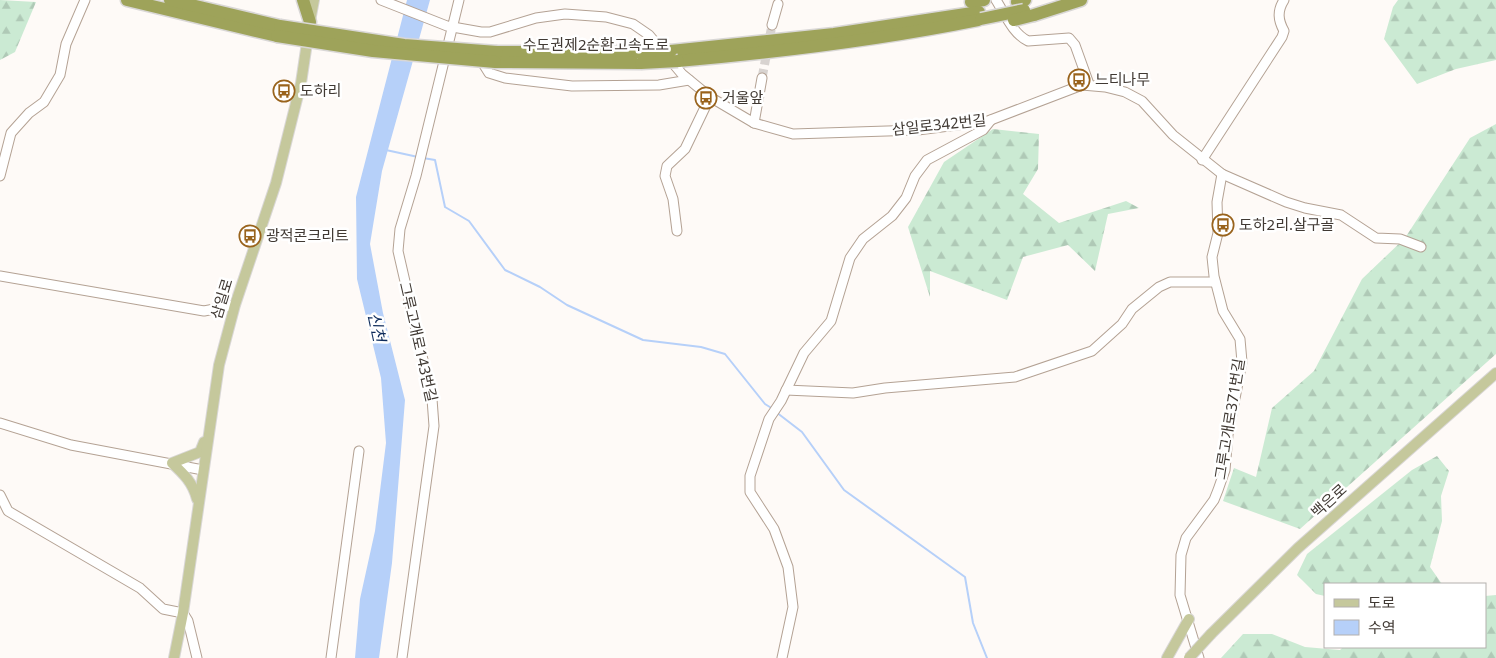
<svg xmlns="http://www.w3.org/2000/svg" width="1496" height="658" viewBox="0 0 1496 658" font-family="'Noto Sans','Noto Sans KR',sans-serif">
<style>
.forest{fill:url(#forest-firs)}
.water{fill:#b6d0f9}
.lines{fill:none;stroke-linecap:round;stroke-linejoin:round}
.stream{stroke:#b6d0f9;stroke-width:2}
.minor-tunnel{stroke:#d8d3d0;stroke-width:9;stroke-dasharray:9 4.5;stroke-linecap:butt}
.minor-casing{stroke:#b4a294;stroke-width:11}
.major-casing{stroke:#d9d7d6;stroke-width:12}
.highway-casing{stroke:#d9d7d6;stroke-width:15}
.minor{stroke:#fff;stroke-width:9}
.major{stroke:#c5c89c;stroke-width:10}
.highway{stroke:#9ea35a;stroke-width:12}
.major-bridge-casing{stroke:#d9d7d6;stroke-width:12;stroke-linecap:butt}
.highway-bridge-casing{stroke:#d9d7d6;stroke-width:15;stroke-linecap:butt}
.major-bridge{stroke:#c5c89c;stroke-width:10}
.highway-bridge{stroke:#9ea35a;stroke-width:12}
.labels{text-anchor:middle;stroke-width:5;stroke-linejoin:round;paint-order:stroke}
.street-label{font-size:15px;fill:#403933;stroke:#fff}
.poi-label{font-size:15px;fill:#403933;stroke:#fff;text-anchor:start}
.water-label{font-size:16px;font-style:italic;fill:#0d2b5b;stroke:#fff}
</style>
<defs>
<pattern id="forest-firs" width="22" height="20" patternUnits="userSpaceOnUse" patternTransform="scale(1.25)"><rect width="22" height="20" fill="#cbead3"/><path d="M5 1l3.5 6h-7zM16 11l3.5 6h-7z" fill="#afc9b6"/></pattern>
</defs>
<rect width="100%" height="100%" fill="#fefaf7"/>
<g class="forest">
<polygon points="0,0 36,2 15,52 0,60"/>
<polygon points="1398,0 1496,0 1496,60 1456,69 1417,84 1384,39 1393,7"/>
<polygon points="1496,124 1496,354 1300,529 1223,501 1234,468 1256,477 1272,408 1314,371 1362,279 1405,238 1470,138"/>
<polygon points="993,129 1039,134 1038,169 1023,194 1059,223 1126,201 1139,208 1108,214 1095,271 1068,245 1023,257 1007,300 930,271 930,297 908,227 944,162"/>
<polygon points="1437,456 1449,471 1441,496 1442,521 1430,567 1442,584 1325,584 1325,596 1316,594 1297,575 1307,554 1412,470"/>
<polygon points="1496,595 1496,658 1221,658 1243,634 1272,634 1305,647 1340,650 1343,647 1485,647 1485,596"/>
</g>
<polygon class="water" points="407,0 430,0 382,171 370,244 383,313 405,400 392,563 379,658 355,658 360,599 375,531 386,443 381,378 357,279 356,197"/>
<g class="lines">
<g class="stream">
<polyline points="386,150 418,157"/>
<polyline points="423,158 435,160 445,207 469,221 505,270 540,287 567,305 643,340 701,347 725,354 765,404 773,409"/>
<polyline points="776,412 802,432 844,490 965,577 973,623 987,658"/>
</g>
<polyline class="minor-tunnel" points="762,78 772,25"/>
<g class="minor-casing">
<g id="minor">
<polyline points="381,0 447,26 481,32 490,32 536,18 565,14 606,17 633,24 649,35 682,74 710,97 754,123 793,134 918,130 988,121 1082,85 1105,87 1125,92 1142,101 1173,135 1222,174 1217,202 1218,233 1212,257 1214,276 1223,311 1240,339 1242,362 1228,435 1225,470 1218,490 1214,500 1186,538 1181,555 1180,595 1199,658"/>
<path d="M996 0C1005 14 1013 34 1028 41L1069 38 1075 45 1089 84"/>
<polyline points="772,25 778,4"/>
<polyline points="484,65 489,73 505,78 572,86 659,85 689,80"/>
<polyline points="754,123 762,78"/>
<path d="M1202 160 1282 37 1284 31C1278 20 1277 11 1284 0"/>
<polyline points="1222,174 1286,202 1305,208 1341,215 1376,238 1400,239 1421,247"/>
<polyline points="0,176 11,133 29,113 44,102 60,75 66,44 85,0"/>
<polyline points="677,231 673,199 665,176 667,166 685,149 710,97"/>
<polyline points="0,276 204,311 235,305"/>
<polyline points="786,390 853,393 885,388 1015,377 1092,351 1122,324 1132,309 1159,287 1170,282 1215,282"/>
<polyline points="0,423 71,445 203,470"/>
<polyline points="0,495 8,511 140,588 163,609 183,613 188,621 197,658"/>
<polyline points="331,658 359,451"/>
<polyline points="402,658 434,426 432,399 398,251 400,229 416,176 459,0"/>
<polyline points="782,658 793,607 788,567 774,529 750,492 750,476 769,419 781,401 804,353 831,321 850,258 863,239 892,216 906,198 915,176 927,160 983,130 991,120"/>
</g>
</g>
<g class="major-casing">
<g id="major">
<polyline points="310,21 314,0"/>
<path d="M197 499C193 483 184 474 172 463L200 452 204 442"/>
<polyline points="1211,634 1298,548 1496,373"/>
<polyline points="174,658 183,613 219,365 235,305 276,183 301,83 308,36"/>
<polyline points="1167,658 1189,619"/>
</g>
</g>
<g class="highway-casing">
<g id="highway">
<polyline points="127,0 277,36"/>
<polyline points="170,0 280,26"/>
<polyline points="303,0 310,22"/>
<polyline points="971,2 984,0"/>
<polyline points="1017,2 1025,0"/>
<polyline points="1034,15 1081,0"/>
<polyline points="671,51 834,34 979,12"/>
<polyline points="497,52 637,52"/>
<path d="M678 61C779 52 879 40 978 20"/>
<polyline points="495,62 641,63"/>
</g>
</g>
<use href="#minor" class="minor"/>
<use href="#major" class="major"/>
<use href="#highway" class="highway"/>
<g class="major-bridge-casing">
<polyline id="major-bridge" points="1189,658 1211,634"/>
</g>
<g class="highway-bridge-casing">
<g id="highway-bridge">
<polyline points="981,19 1024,10"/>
<polyline points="1014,20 1034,15"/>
<polyline points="280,26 404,45 497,52"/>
<polyline points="277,36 373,51 495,62"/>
<polyline points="637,52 671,51"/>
<polyline points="641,63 678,61"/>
</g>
</g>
<use href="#major-bridge" class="major-bridge"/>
<use href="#highway-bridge" class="highway-bridge"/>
</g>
<defs>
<g id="bus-ring" transform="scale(1.125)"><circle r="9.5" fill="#fff" stroke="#99631c" stroke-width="1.5"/><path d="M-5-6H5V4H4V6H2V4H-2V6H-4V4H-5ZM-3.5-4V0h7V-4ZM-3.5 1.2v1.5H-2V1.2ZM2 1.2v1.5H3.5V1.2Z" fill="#99631c"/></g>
</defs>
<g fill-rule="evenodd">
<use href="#bus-ring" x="1079" y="80"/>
<use href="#bus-ring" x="284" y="91"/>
<use href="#bus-ring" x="706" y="98"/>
<use href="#bus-ring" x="1223" y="225"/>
<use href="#bus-ring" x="250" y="236"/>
</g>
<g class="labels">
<g class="street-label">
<text x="596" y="50">수도권제2순환고속도로</text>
<text transform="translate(939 125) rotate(-6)" y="5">삼일로342번길</text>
<text transform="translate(222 299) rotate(-73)" y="5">삼일로</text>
<text transform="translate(418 342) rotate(77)" y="5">그루고개로143번길</text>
<text transform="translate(1230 419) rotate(-81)" y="5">그루고개로371번길</text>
<text transform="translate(1329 501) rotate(-42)" y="5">백은로</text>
</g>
<g class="poi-label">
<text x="1095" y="85">느티나무</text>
<text x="300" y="96">도하리</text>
<text x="722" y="103">거울앞</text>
<text x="1239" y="230">도하2리.살구골</text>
<text x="266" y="241">광적콘크리트</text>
</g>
<g class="water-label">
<text transform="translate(377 327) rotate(78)" y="6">신천</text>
</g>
</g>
<rect x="1324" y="583" width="162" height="65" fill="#ffffff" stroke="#b3b0ad"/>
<rect x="1334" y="599" width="25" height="8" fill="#c5c89c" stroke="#b3b0ad"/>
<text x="1368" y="608" font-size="15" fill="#403933">도로</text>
<rect x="1334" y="620" width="25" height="15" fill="#b6d0f9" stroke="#b3b0ad"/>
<text x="1368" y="633" font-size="15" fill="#403933">수역</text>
</svg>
